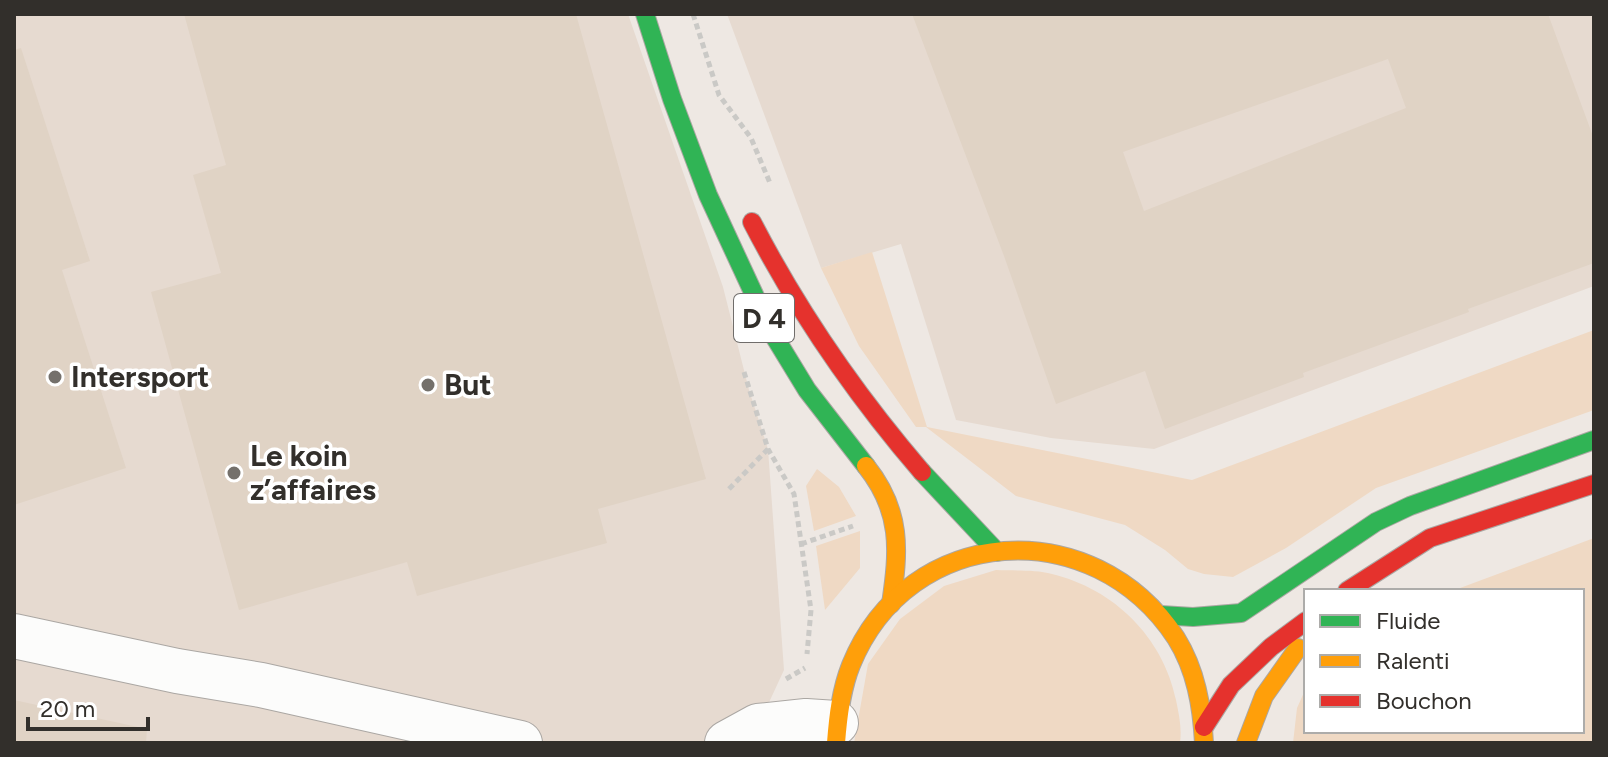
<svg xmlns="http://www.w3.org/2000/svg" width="1608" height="757" viewBox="0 0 1608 757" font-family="Figtree,sans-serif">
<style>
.built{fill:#e6dad0}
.green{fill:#efd9c4}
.building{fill:#e0d3c5;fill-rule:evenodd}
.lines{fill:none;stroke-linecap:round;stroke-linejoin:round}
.street-casing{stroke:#aba7a3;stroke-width:46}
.fast-casing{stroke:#aba7a3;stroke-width:20}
.slow-casing{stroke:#aba7a3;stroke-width:20}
.jam-casing{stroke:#aba7a3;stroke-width:20}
.path{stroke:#cac9c6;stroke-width:5;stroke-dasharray:6 4;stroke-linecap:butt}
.street{stroke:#fcfcfb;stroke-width:44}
.fast{stroke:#30b455;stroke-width:18}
.slow{stroke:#ff9f0a;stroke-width:18}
.jam{stroke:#e5322d;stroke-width:18}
.poi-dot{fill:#74706b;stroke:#fff;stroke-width:3}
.labels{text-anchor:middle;stroke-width:7;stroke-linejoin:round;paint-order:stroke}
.shield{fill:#fff;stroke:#706d6b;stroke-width:2}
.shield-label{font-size:28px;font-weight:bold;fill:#322f2b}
.poi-label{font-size:30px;font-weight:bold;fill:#322f2b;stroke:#fff;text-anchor:start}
</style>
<rect width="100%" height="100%" fill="#eee8e3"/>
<g class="built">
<polygon points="14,14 628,14 723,287 749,390 768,449 784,670 758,726 762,743 14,743"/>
<polygon points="727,14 1594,14 1594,286 1154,449 1051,438 956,420 901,244 821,268"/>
</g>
<g class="green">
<polygon points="872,252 927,427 1192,480 1594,330 1594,410 1376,488 1286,548 1233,577 1204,574 1188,569 1165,550 1125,525 1016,496 926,427 916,427 859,346 821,268"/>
<polygon points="817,469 839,487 856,516 814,531 806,486"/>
<polygon points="860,531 860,568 825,610 816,546"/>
<polygon points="1594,538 1594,743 1293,743 1297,708 1306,688 1306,731 1582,731 1582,591 1452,591"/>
<path d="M996 570C1014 571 1035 569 1052 574 1114 589 1163 637 1176 700 1179 715 1182 728 1180 743H854L868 664 900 619 944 586Z"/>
</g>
<g class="building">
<polygon points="184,14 576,14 706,479 598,509 607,543 417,596 407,562 239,610 151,292 221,273 193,175 226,165"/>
<path d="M912 14H1548L1594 139V263L1468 309 1469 312 1303 373 1304 377 1165 429 1145 371 1056 404 1004 256ZM1388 59 1406 108 1144 211 1123 152Z"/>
<polygon points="21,48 90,261 62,270 126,468 14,505 14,50"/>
<polygon points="14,700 147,729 146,743 14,743"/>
</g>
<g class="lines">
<g class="street-casing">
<g id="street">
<polyline points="14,636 177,671 261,685 520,743"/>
<polyline points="727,743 758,726 806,721 836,723"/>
</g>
</g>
<g class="fast-casing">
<g id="fast">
<polyline points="645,14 672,99 708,195 771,331 807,390 866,466"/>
<polyline points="922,472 997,552"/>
<polyline points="1161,615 1193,617 1241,613 1376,522 1410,506 1594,440"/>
</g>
</g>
<g class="slow-casing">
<g id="slow">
<path d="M866 466C902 511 899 550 891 604"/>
<path d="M836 743C838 717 841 690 851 665 909 523 1093 512 1176 638 1196 670 1202 706 1204 743"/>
<polyline points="1246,743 1264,696 1298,648"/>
</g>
</g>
<g class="jam-casing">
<g id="jam">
<path d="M752 222C799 313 855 394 922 472"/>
<polyline points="1347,591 1430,538 1594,484"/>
<polyline points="1204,727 1231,685 1271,647 1306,621"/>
</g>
</g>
<g class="path">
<polyline points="693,14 719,95 751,138 770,183"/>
<polyline points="744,372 768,449 794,494 811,610 807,654"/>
<polyline points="729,489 768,449"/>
<polyline points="801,544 853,526"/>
<polyline points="786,679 805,668"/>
</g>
<use href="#street" class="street"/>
<use href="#fast" class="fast"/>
<use href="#slow" class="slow"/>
<use href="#jam" class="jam"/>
</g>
<g class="poi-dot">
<circle cx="55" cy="377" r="8"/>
<circle cx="428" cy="385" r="8"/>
<circle cx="234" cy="473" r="8"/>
</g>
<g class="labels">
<rect class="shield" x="734" y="294" width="60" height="48" rx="6"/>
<g class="shield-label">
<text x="764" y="328">D 4</text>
</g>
<g class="poi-label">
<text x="71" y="387">Intersport</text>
<text x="444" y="395">But</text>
<text x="250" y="466">Le koin<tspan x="250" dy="34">z’affaires</tspan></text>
</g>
</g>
<rect width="1608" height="757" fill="none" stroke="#322f2b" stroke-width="32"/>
<rect x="1304" y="589" width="280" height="144" fill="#ffffff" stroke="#adacaa" stroke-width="2"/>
<rect x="1320" y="615" width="40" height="12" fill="#30b455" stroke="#adacaa" stroke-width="2"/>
<text x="1376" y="629" font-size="24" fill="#322f2b">Fluide</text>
<rect x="1320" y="655" width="40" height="12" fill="#ff9f0a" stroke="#adacaa" stroke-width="2"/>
<text x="1376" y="669" font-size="24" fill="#322f2b">Ralenti</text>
<rect x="1320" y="695" width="40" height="12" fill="#e5322d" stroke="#adacaa" stroke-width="2"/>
<text x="1376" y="709" font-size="24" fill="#322f2b">Bouchon</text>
<path d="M28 717v12h120v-12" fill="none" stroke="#322f2b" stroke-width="4"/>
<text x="40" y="717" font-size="24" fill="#322f2b" stroke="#ffffff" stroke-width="6" paint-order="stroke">20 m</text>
</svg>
